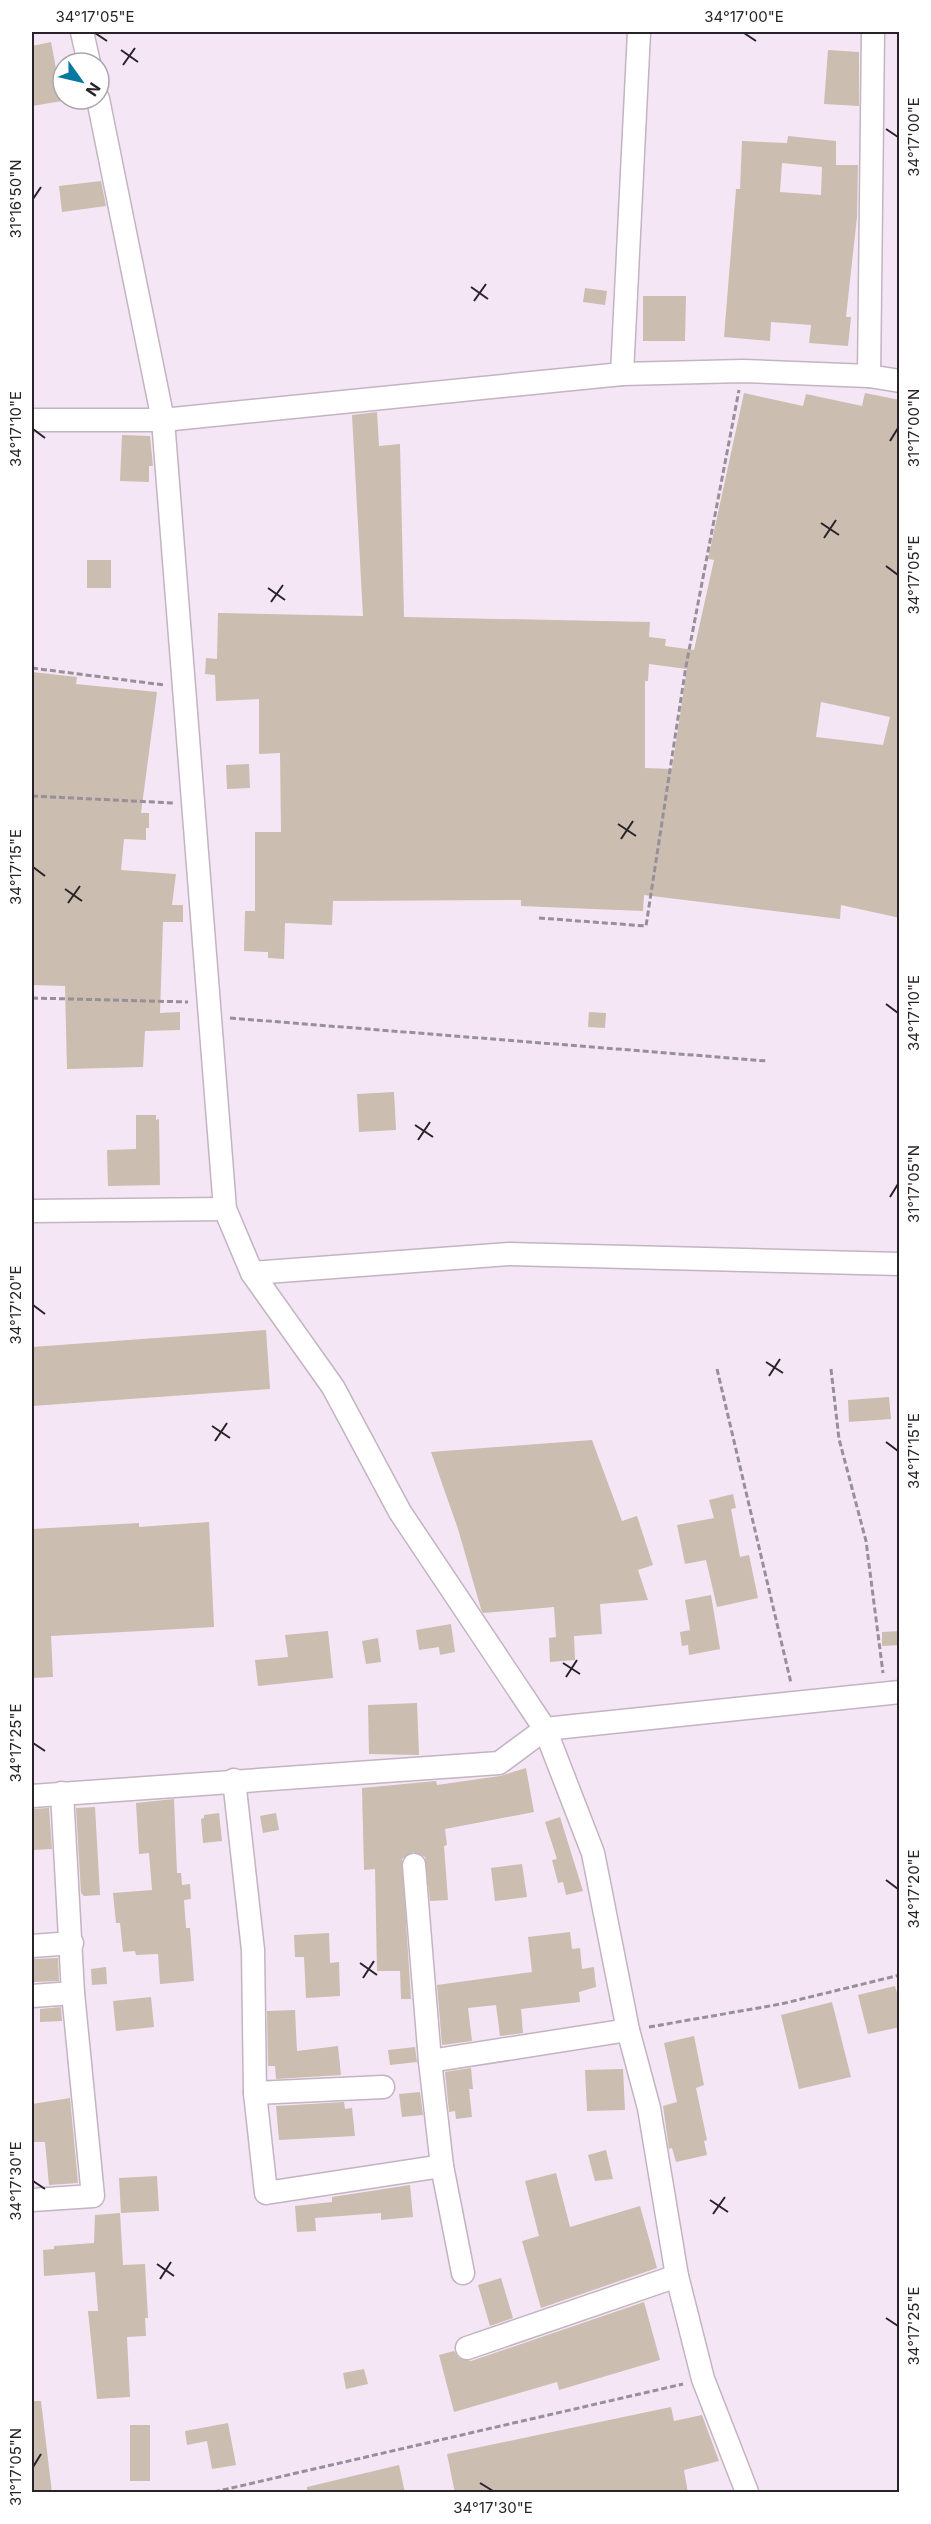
<svg xmlns="http://www.w3.org/2000/svg" width="931" height="2524" viewBox="0 0 931 2524" font-family="Inter,sans-serif">
<style>
.building{fill:#cbbdaf;fill-rule:evenodd}
.lines{fill:none;stroke-linecap:round;stroke-linejoin:round}
.minor-casing{stroke:#c3b4c2;stroke-width:25}
.path{stroke:#998f99;stroke-width:3;stroke-dasharray:6 3;stroke-linecap:butt}
.minor{stroke:#fff;stroke-width:22}
.ticks{fill:none;stroke:#282328;stroke-width:2}
.neatline{fill:none;stroke:#282328;stroke-width:2}
.ticks-label{font-size:15px;text-anchor:middle;fill:#282328}
</style>
<rect width="100%" height="100%" fill="#f5e6f5"/>
<g class="building">
<polygon points="51,42 62,101 32,106 32,46"/>
<polygon points="828,50 859,52 859,106 824,104"/>
<path d="M788 136 836 141V165H858L857 217 846 317H851L848 346 809 343 811 325 771 322 770 341 724 337 736 189H740L742 141 787 143ZM782 163 822 167 821 195 780 192Z"/>
<polygon points="101,181 106,206 62,212 59,186"/>
<polygon points="585,288 607,291 605,305 583,302"/>
<polygon points="643,296 686,296 685,341 643,341"/>
<path d="M744 393 803 406 806 394 862 406 865 393 900 400V918L841 905 840 919 644 895 643 911 521 906V900L333 901 332 925 285 923 284 959 268 958V952L244 951 245 911H255V832H281L280 753 259 754V699L216 701 215 675 205 674 206 658 217 659 218 613 363 616 352 415 377 412 379 446 400 444 404 617 650 622 649 637 666 639 665 646 694 650 714 560 708 559ZM649 664 687 669 672 769 645 768V681H648ZM821 702 890 717 883 745 816 737Z"/>
<polygon points="122,435 150,436 153,466 149,466 149,482 120,481"/>
<rect x="87" y="560" width="24" height="28"/>
<polygon points="32,672 77,677 76,684 157,692 141,813 149,813 149,828 146,828 146,840 124,839 121,870 176,874 172,905 183,905 183,922 163,922 160,1013 180,1012 180,1030 145,1031 143,1067 67,1069 65,986 32,985"/>
<polygon points="249,764 250,788 227,789 226,765"/>
<polygon points="589,1012 606,1013 605,1028 588,1027"/>
<polygon points="394,1092 396,1130 359,1132 357,1094"/>
<polygon points="136,1115 156,1115 156,1120 159,1119 160,1185 108,1186 107,1150 136,1149"/>
<polygon points="266,1330 270,1389 32,1406 32,1347"/>
<polygon points="889,1397 891,1419 849,1422 848,1400"/>
<polygon points="592,1440 622,1521 637,1516 653,1565 638,1570 648,1600 600,1604 602,1634 574,1636 575,1660 550,1662 549,1638 556,1637 554,1607 483,1613 481,1609 458,1529 431,1452"/>
<polygon points="733,1494 736,1508 731,1509 740,1557 749,1555 758,1598 717,1607 706,1560 685,1564 677,1525 714,1518 709,1500"/>
<polygon points="209,1522 214,1627 51,1636 53,1677 32,1678 32,1529 139,1523 139,1527"/>
<polygon points="711,1595 720,1649 689,1655 688,1645 682,1646 680,1632 690,1630 685,1600"/>
<polygon points="451,1624 455,1652 440,1655 439,1647 419,1650 416,1630"/>
<polygon points="328,1631 333,1678 258,1686 255,1660 288,1657 285,1635"/>
<polygon points="900,1631 900,1645 882,1646 882,1632"/>
<polygon points="378,1638 381,1662 366,1664 362,1641"/>
<polygon points="417,1703 419,1755 369,1754 368,1705"/>
<polygon points="526,1768 534,1812 445,1829 447,1845 444,1846 448,1900 430,1901 425,1857 413,1852 402,1859 411,1999 401,1999 400,1971 377,1971 375,1869 364,1870 362,1788 436,1781 437,1785 500,1776"/>
<polygon points="174,1799 177,1873 181,1873 182,1885 190,1884 191,1899 184,1900 186,1928 190,1928 194,1981 160,1984 158,1954 136,1955 135,1951 123,1952 120,1923 116,1923 113,1893 152,1890 149,1853 139,1854 136,1803"/>
<polygon points="95,1807 100,1895 84,1896 81,1893 76,1808"/>
<polygon points="49,1808 52,1849 32,1850 32,1809"/>
<polygon points="219,1813 222,1841 203,1843 201,1819 204,1818 204,1815"/>
<polygon points="276,1813 279,1830 263,1833 260,1816"/>
<polygon points="560,1817 583,1891 566,1895 563,1882 558,1883 552,1860 557,1859 545,1822"/>
<polygon points="522,1864 527,1897 495,1901 491,1868"/>
<polygon points="570,1932 572,1949 580,1948 582,1969 594,1967 596,1987 579,1992 580,2002 521,2009 523,2033 500,2036 496,2005 468,2008 472,2041 442,2045 437,1985 532,1972 528,1937"/>
<polygon points="329,1933 330,1963 339,1962 340,1996 306,1998 304,1957 295,1957 294,1935"/>
<polygon points="58,1958 59,1981 34,1982 33,1959"/>
<polygon points="106,1967 107,1984 92,1985 91,1969"/>
<polygon points="895,1986 900,2003 900,2027 868,2034 858,1995"/>
<polygon points="151,1997 154,2027 116,2031 113,2001"/>
<polygon points="832,2002 851,2077 799,2089 781,2015"/>
<polygon points="61,2007 62,2021 40,2022 40,2009"/>
<polygon points="295,2010 297,2051 338,2046 341,2075 276,2079 275,2066 268,2066 267,2011"/>
<polygon points="694,2036 704,2085 696,2088 707,2140 704,2141 707,2155 676,2162 672,2148 669,2149 663,2106 677,2102 664,2043"/>
<polygon points="415,2047 417,2062 390,2065 388,2050"/>
<polygon points="471,2068 473,2089 469,2089 472,2117 456,2119 455,2111 449,2112 445,2072"/>
<polygon points="623,2069 625,2110 587,2111 585,2070"/>
<polygon points="420,2092 423,2115 402,2117 399,2094"/>
<polygon points="70,2098 78,2183 49,2185 45,2142 32,2142 32,2104"/>
<polygon points="344,2102 345,2109 352,2108 355,2136 279,2140 276,2106"/>
<polygon points="606,2150 613,2179 595,2181 588,2155"/>
<polygon points="556,2173 570,2227 640,2206 657,2268 541,2308 522,2241 539,2236 525,2181"/>
<polygon points="157,2176 159,2211 121,2213 119,2178"/>
<polygon points="410,2185 413,2217 381,2220 381,2213 315,2218 316,2231 297,2232 295,2206 332,2202 332,2197"/>
<polygon points="120,2213 123,2265 145,2264 148,2318 145,2318 146,2336 127,2337 130,2397 97,2399 88,2311 98,2311 95,2272 44,2276 43,2250 54,2249 54,2246 94,2243 95,2215"/>
<polygon points="501,2278 513,2318 490,2326 478,2285"/>
<polygon points="644,2302 660,2360 559,2390 557,2382 454,2412 439,2355 454,2351 459,2358 471,2361"/>
<polygon points="364,2369 368,2384 346,2389 343,2373"/>
<polygon points="32,2401 41,2401 52,2493 32,2493"/>
<polygon points="671,2407 674,2421 702,2415 719,2461 684,2470 688,2493 455,2493 447,2454"/>
<polygon points="228,2423 236,2465 212,2469 207,2441 187,2445 185,2431"/>
<rect x="130" y="2425" width="20" height="56"/>
<polygon points="399,2465 405,2493 307,2493 307,2487"/>
</g>
<g class="lines">
<g class="minor-casing">
<g id="minor">
<polyline points="82,32 89,63"/>
<polyline points="98,99 163,420 225,1209 252,1273 333,1387 400,1512 545,1729 593,1853 628,2030 649,2108 677,2276 703,2379 747,2492"/>
<polyline points="622,374 639,32"/>
<polyline points="869,376 873,32"/>
<polyline points="32,420 163,420 622,374 743,371 869,376 900,381"/>
<polyline points="32,1211 225,1209"/>
<polyline points="252,1273 509,1254 900,1264"/>
<polyline points="234,1780 253,1950 255,2093 266,2193 442,2166"/>
<polyline points="32,1796 499,1763 545,1729 900,1692"/>
<polyline points="414,1865 430,2061 442,2166 463,2273"/>
<polyline points="32,1946 72,1943"/>
<polyline points="32,1996 73,1993"/>
<polyline points="430,2061 628,2030"/>
<polyline points="255,2093 383,2087"/>
<polyline points="32,2200 93,2196 73,1993 62,1793"/>
<polyline points="467,2348 677,2276"/>
</g>
</g>
<g class="path">
<polyline points="32,668 164,685"/>
<polyline points="32,796 173,803"/>
<polyline points="539,918 646,926 686,666 739,390"/>
<polyline points="32,998 188,1002"/>
<polyline points="230,1018 767,1061"/>
<polyline points="717,1369 791,1683"/>
<polyline points="831,1369 839,1439 866,1541 883,1673"/>
<polyline points="649,2027 781,2004 900,1975"/>
<polyline points="214,2492 683,2384"/>
</g>
<use href="#minor" class="minor"/>
</g>
<path class="ticks" d="M95 33 107 41M744 33 756 41M121 50 138 62M123 65 135 48M886 129 898 137M33 199 41 187M471 287 488 299M474 301 486 284M33 429 45 438M890 441 898 428M821 523 839 535M824 538 836 520M886 566 898 575M268 588 285 600M271 602 283 585M618 824 636 836M621 839 633 821M33 867 45 876M65 889 82 901M68 903 80 886M886 1004 898 1013M415 1125 433 1137M418 1140 430 1122M890 1197 898 1184M33 1305 45 1314M766 1362 783 1373M769 1376 780 1359M212 1426 230 1438M215 1441 227 1423M886 1442 898 1451M563 1663 580 1674M566 1677 577 1660M33 1743 45 1751M886 1880 898 1889M360 1963 377 1975M363 1978 374 1961M33 2181 45 2189M710 2200 728 2212M713 2214 725 2197M157 2264 174 2276M160 2279 171 2262M886 2318 898 2326M33 2467 41 2454M480 2483 493 2491"/>
<rect width="931" height="2524" fill="none" stroke="#ffffff" stroke-width="66"/>
<g transform="translate(81 81) rotate(124)"><circle r="28" fill="#ffffff" stroke="#a9a7a9" stroke-width="1.5"/>
<path d="M0-4.5L10 22L0 15L-10 22Z" fill="#0678a2"/>
<text y="-9" font-size="16" font-weight="bold" text-anchor="middle" fill="#282328">N</text>
</g>
<rect x="33" y="33" width="865" height="2458" class="neatline"/>
<g class="ticks-label">
<text x="95" y="22">34°17'05"E</text>
<text x="744" y="22">34°17'00"E</text>
<text transform="translate(914 137) rotate(-90)" y="5">34°17'00"E</text>
<text transform="translate(16 199) rotate(-90)" y="5">31°16'50"N</text>
<text transform="translate(914 428) rotate(-90)" y="5">31°17'00"N</text>
<text transform="translate(16 429) rotate(-90)" y="5">34°17'10"E</text>
<text transform="translate(914 575) rotate(-90)" y="5">34°17'05"E</text>
<text transform="translate(16 867) rotate(-90)" y="5">34°17'15"E</text>
<text transform="translate(914 1013) rotate(-90)" y="5">34°17'10"E</text>
<text transform="translate(914 1184) rotate(-90)" y="5">31°17'05"N</text>
<text transform="translate(16 1305) rotate(-90)" y="5">34°17'20"E</text>
<text transform="translate(914 1451) rotate(-90)" y="5">34°17'15"E</text>
<text transform="translate(16 1743) rotate(-90)" y="5">34°17'25"E</text>
<text transform="translate(914 1889) rotate(-90)" y="5">34°17'20"E</text>
<text transform="translate(16 2181) rotate(-90)" y="5">34°17'30"E</text>
<text transform="translate(914 2326) rotate(-90)" y="5">34°17'25"E</text>
<text transform="translate(16 2467) rotate(-90)" y="5">31°17'05"N</text>
<text x="493" y="2513">34°17'30"E</text>
</g>
</svg>
